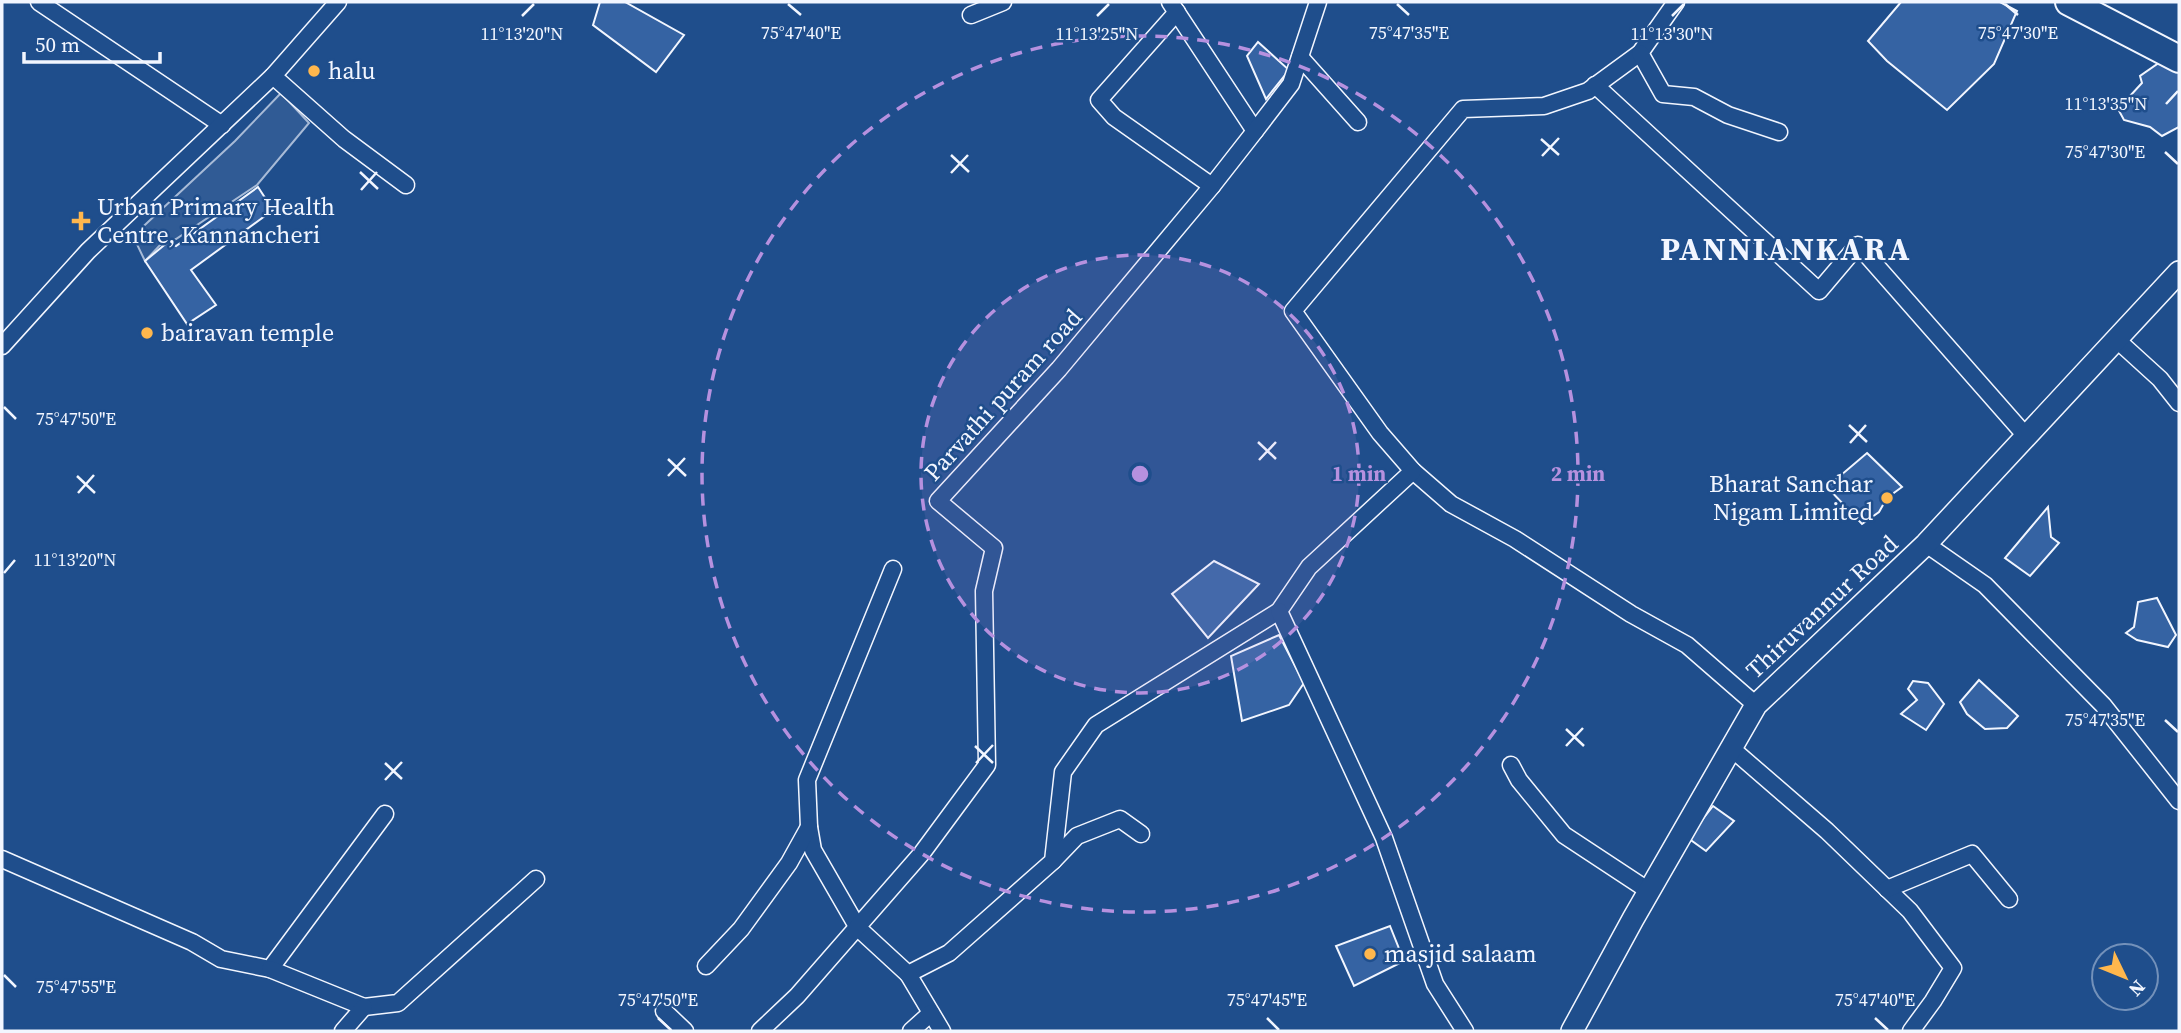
<svg xmlns="http://www.w3.org/2000/svg" width="2181" height="1033" viewBox="0 0 2181 1033" font-family="'Source Serif 4',serif">
<style>
.green{fill:#305b95;stroke:#a8bbd7;stroke-width:2}
.building{fill:#3563a3;stroke:#f2f6ff;stroke-width:2}
.lines{fill:none;stroke-linecap:round;stroke-linejoin:round}
.minor-casing{stroke:#f2f6ff;stroke-width:19}
.tertiary-casing{stroke:#f2f6ff;stroke-width:24}
.primary-casing{stroke:#f2f6ff;stroke-width:30}
.minor{stroke:#1f4e8c;stroke-width:16}
.tertiary{stroke:#1f4e8c;stroke-width:21}
.primary{stroke:#1f4e8c;stroke-width:26}
.ticks{fill:none;stroke:#f2f6ff;stroke-width:2.5}
.ring{fill:none;stroke:#b691df;stroke-width:3.5;stroke-dasharray:12 9}
.poi-dot{fill:#ffb74d;stroke:#1f4e8c;stroke-width:2.5}
.labels{text-anchor:middle;stroke-width:5;stroke-linejoin:round;paint-order:stroke}
.poi-label{font-size:24px;fill:#f2f6ff;stroke:#1f4e8c;text-anchor:start}
.street-label{font-size:24px;fill:#f2f6ff;stroke:#1f4e8c}
.district-label{font-size:32px;font-weight:bold;letter-spacing:2px;fill:#f2f6ff;stroke:#1f4e8c}
.ticks-label{font-size:18px;text-anchor:middle;fill:#f2f6ff;stroke:#1f4e8c;stroke-width:5;stroke-linejoin:round;paint-order:stroke}
.centre{fill:#b691df;stroke:#1f4e8c;stroke-width:3.5}
.ring-label{font-size:21px;text-anchor:middle;font-weight:bold;fill:#b691df;stroke:#1f4e8c;stroke-width:5;stroke-linejoin:round;paint-order:stroke}
</style>
<rect width="100%" height="100%" fill="#1f4e8c"/>
<polygon class="green" points="281,93 309,123 257,185 176,239 160,245 145,261 133,236 235,141"/>
<g class="building">
<polygon points="600,2 625,2 684,35 656,72 593,25"/>
<polygon points="1901,2 2000,2 2017,11 1994,64 1947,110 1887,61 1868,41"/>
<polygon points="1258,42 1289,70 1266,99 1247,56"/>
<polygon points="2163,60 2179,72 2179,127 2162,136 2150,127 2124,120 2118,109 2142,83 2140,76"/>
<polygon points="258,187 273,210 191,270 216,305 187,324 145,261 168,242 176,246"/>
<polygon points="1867,453 1902,487 1887,498 1879,512 1862,524 1827,487"/>
<polygon points="2048,507 2051,537 2059,543 2030,576 2005,558"/>
<polygon points="1214,561 1259,584 1208,638 1172,594"/>
<polygon points="2157,598 2176,635 2168,647 2137,640 2126,633 2134,627 2138,602"/>
<polygon points="1279,635 1304,683 1289,705 1242,721 1231,656"/>
<polygon points="1979,680 2018,716 2007,728 1985,729 1967,714 1960,702"/>
<polygon points="1913,681 1928,683 1944,704 1926,730 1901,714 1917,700 1908,689"/>
<polygon points="1713,806 1734,821 1706,851 1688,838"/>
<polygon points="1390,926 1404,961 1354,986 1336,946"/>
</g>
<g class="lines">
<g class="minor-casing">
<g id="minor">
<polyline points="39,2 222,125"/>
<polyline points="1170,2 1255,131"/>
<polyline points="1676,2 1640,53 1588,91 1544,106 1463,109 1293,311 1380,433 1413,471 1451,504 1515,539 1631,614 1687,645 1756,705"/>
<polyline points="1177,12 1099,100 1114,117 1212,186"/>
<polyline points="971,15 1003,2"/>
<polyline points="1640,53 1663,94 1694,97 1728,115 1779,132"/>
<polyline points="1300,57 1358,122"/>
<polyline points="273,76 344,139 406,185"/>
<polyline points="1595,85 1819,291 1858,245 2026,436"/>
<polyline points="2116,339 2160,379 2179,403"/>
<polyline points="2,346 88,251 273,76 338,2"/>
<polyline points="1926,544 1985,585 2103,705 2179,801"/>
<polyline points="893,569 807,780 809,827 813,850 858,928 908,974 949,953 1053,861 1063,772 1096,725 1279,611 1309,567 1413,471"/>
<polyline points="1279,611 1384,838 1435,984 1465,1031"/>
<polyline points="1731,748 1827,831 1910,911 1953,968 1933,1001 1911,1031"/>
<polyline points="1511,765 1519,780 1564,835 1649,891"/>
<polyline points="2,859 192,942 221,959 270,969 385,814"/>
<polyline points="1053,861 1077,836 1120,819 1141,834"/>
<polyline points="1887,889 1972,854 2009,899"/>
<polyline points="706,966 741,929 789,863 809,827"/>
<polyline points="270,969 364,1007 398,1003 536,879"/>
<polyline points="908,974 942,1031"/>
<polyline points="664,1011 685,1031"/>
<polyline points="343,1031 364,1007"/>
<polyline points="760,1031 797,996 922,853 987,765 984,591 994,548 938,501 1059,369 1212,186 1255,131 1291,84 1318,2"/>
<polyline points="911,1031 931,1013"/>
</g>
</g>
<g class="tertiary-casing">
<polyline id="tertiary" points="1572,1031 1633,919 1756,705 1926,544 2179,272"/>
</g>
<g class="primary-casing">
<polyline id="primary" points="2069,2 2179,59"/>
</g>
<use href="#minor" class="minor"/>
<use href="#tertiary" class="tertiary"/>
<use href="#primary" class="primary"/>
</g>
<path class="ticks" d="M788 4 801 15M1397 4 1409 15M2005 4 2018 15M522 16 534 4M1097 16 1109 4M1672 16 1684 4M2166 104 2178 91M1541 139 1559 155M2165 152 2178 164M951 155 969 172M1542 156 1559 138M360 172 378 189M951 173 968 155M361 190 377 172M4 407 16 419M1849 425 1867 442M1258 442 1276 459M1850 443 1866 425M668 459 686 476M1259 460 1276 442M77 476 95 493M668 476 685 458M78 493 94 475M4 573 15 560M2165 720 2178 732M1566 729 1584 746M975 746 993 763M1566 746 1583 728M385 763 402 779M976 763 993 745M385 780 402 762M4 975 16 987M658 1018 671 1030M1267 1018 1279 1030M1875 1018 1888 1030"/>
<circle cx="1140" cy="474" r="219" fill="#b691df" fill-opacity=".12"/>
<g class="ring">
<circle cx="1140" cy="474" r="219"/>
<circle cx="1140" cy="474" r="438"/>
</g>
<g class="poi-dot">
<circle cx="314" cy="71" r="7"/>
<path d="M77.5 210.5h7v7h7v7h-7v7h-7v-7h-7v-7h7z"/>
<circle cx="147" cy="333" r="7"/>
<circle cx="1887" cy="498" r="7"/>
<circle cx="1370" cy="954" r="7"/>
</g>
<g class="labels">
<g class="poi-label">
<text x="328" y="79">halu</text>
<text x="97" y="215">Urban Primary Health<tspan x="97" dy="28">Centre, Kannancheri</tspan></text>
<text x="161" y="341">bairavan temple</text>
<text x="1873" y="492" text-anchor="end">Bharat Sanchar<tspan x="1873" dy="28">Nigam Limited</tspan></text>
<text x="1384" y="962">masjid salaam</text>
</g>
<g class="street-label">
<text transform="translate(1003 395) rotate(-48)" y="8">Parvathi puram road</text>
<text transform="translate(1822 607) rotate(-43)" y="8">Thiruvannur Road</text>
</g>
<g class="district-label">
<text x="1786" y="260">PANNIANKARA</text>
</g>
</g>
<g class="ticks-label">
<text x="801" y="39">75°47'40"E</text>
<text x="1409" y="39">75°47'35"E</text>
<text x="2018" y="39">75°47'30"E</text>
<text x="522" y="40">11°13'20"N</text>
<text x="1097" y="40">11°13'25"N</text>
<text x="1672" y="40">11°13'30"N</text>
<text x="2106" y="110">11°13'35"N</text>
<text x="2105" y="158">75°47'30"E</text>
<text x="76" y="425">75°47'50"E</text>
<text x="75" y="566">11°13'20"N</text>
<text x="2105" y="726">75°47'35"E</text>
<text x="76" y="993">75°47'55"E</text>
<text x="658" y="1006">75°47'50"E</text>
<text x="1267" y="1006">75°47'45"E</text>
<text x="1875" y="1006">75°47'40"E</text>
</g>
<circle cx="1140" cy="474" r="10" class="centre"/>
<g class="ring-label">
<text x="1359" y="481">1 min</text>
<text x="1578" y="481">2 min</text>
</g>
<rect width="2181" height="1033" fill="none" stroke="#f2f6ff" stroke-width="7"/>
<g transform="translate(2125 977) rotate(133)"><circle r="33" fill="#1f4e8c" stroke="#7391ba" stroke-width="2"/>
<path d="M0-5L12 26L0 18L-12 26Z" fill="#ffb74d"/>
<text y="-10" font-size="19" font-weight="bold" text-anchor="middle" fill="#f2f6ff">N</text>
</g>
<path d="M24 52v10h136v-10" fill="none" stroke="#f2f6ff" stroke-width="3.5"/>
<text x="35" y="52" font-size="21" fill="#f2f6ff" stroke="#1f4e8c" stroke-width="5" paint-order="stroke">50 m</text>
</svg>
